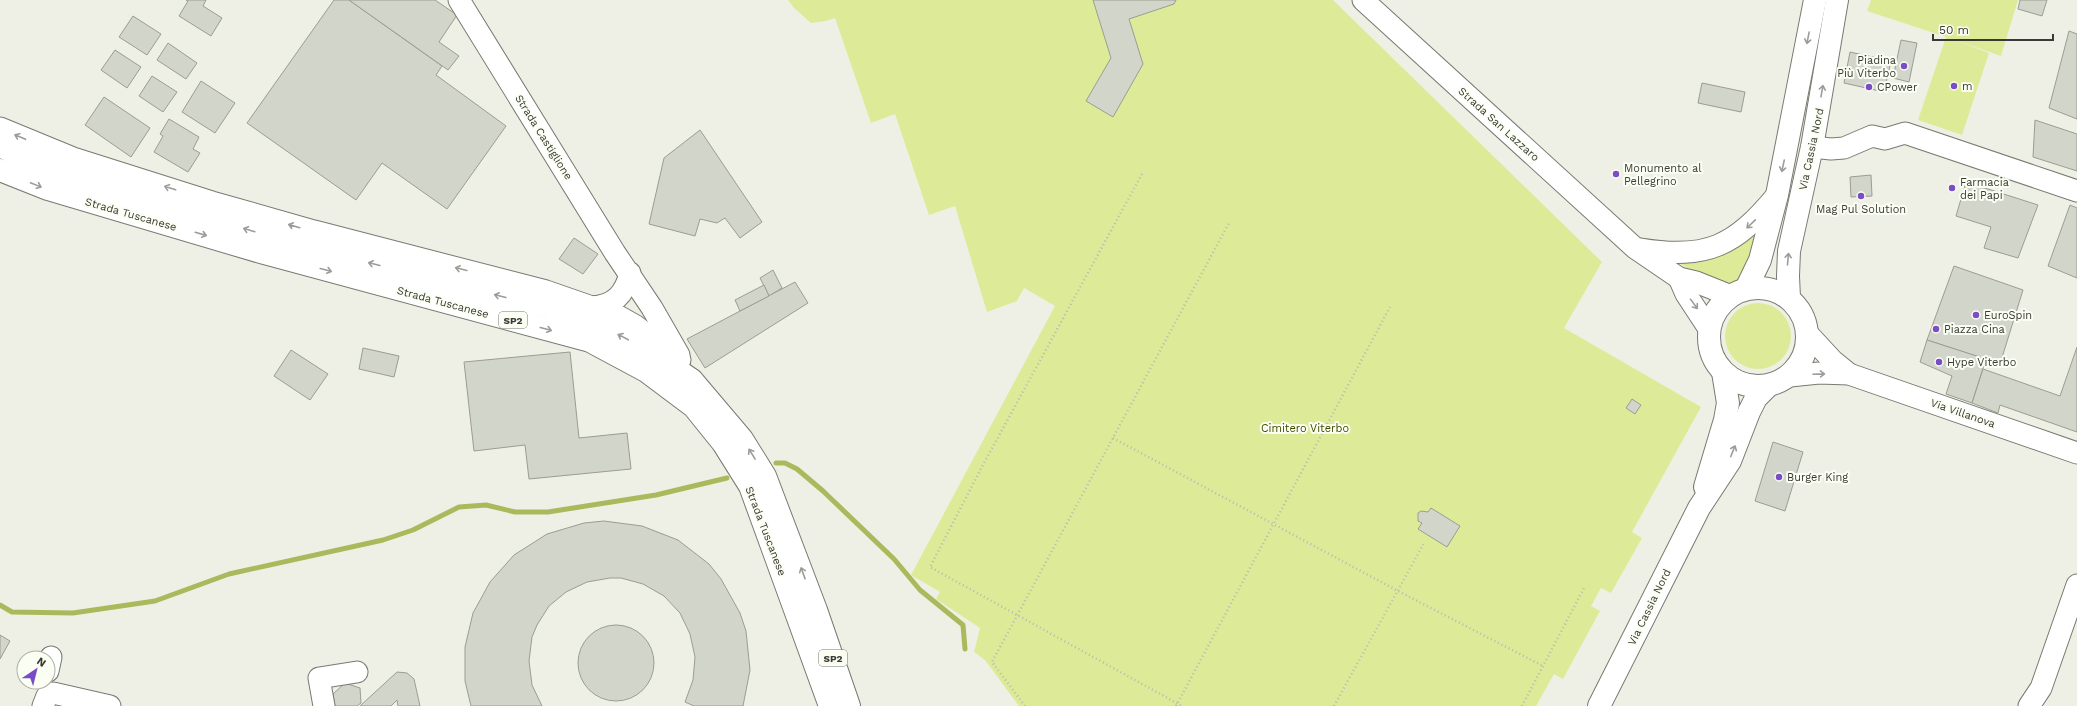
<svg xmlns="http://www.w3.org/2000/svg" width="2077" height="706" viewBox="0 0 2077 706" font-family="'Work Sans',sans-serif">
<style>
.green{fill:#ddeb98}
.lines{fill:none;stroke-linecap:round;stroke-linejoin:round}
.stream{stroke:#abb95d;stroke-width:5}
.building{fill:#d2d5c9;stroke:#9b9d92}
.minor-casing{stroke:#787a70;stroke-width:23}
.major-casing{stroke:#787a70;stroke-width:24}
.highway-casing{stroke:#787a70;stroke-width:24}
.path{stroke:#b8b9b0;stroke-width:2.5;stroke-dasharray:1 3;stroke-linecap:butt}
.minor{stroke:#fff;stroke-width:21}
.major{stroke:#fff;stroke-width:22}
.highway{stroke:#fff;stroke-width:22}
.oneway{stroke:#9c9c9a}
.poi-dot{fill:#784dc6;stroke:#fbfef2;stroke-width:1.5}
.labels{text-anchor:middle;stroke-width:4;stroke-linejoin:round;paint-order:stroke}
.shield{fill:#fbfef2;stroke:#73756e;stroke-width:1}
.shield-label{font-size:10px;font-weight:bold;fill:#393a35}
.poi-label{font-size:11px;fill:#393a35;stroke:#fbfef2;text-anchor:start}
.street-label{font-size:11px;fill:#393a35;stroke:#fbfef2}
.park-label{font-size:11px;fill:#434a01;stroke:#fbfef2}
</style>
<rect width="100%" height="100%" fill="#eef0e5"/>
<g class="green">
<polygon points="788,0 1333,0 1602,262 1564,328 1701,407 1632,532 1642,538 1611,593 1601,588 1591,606 1600,611 1563,679 1554,674 1536,706 1019,706 985,660 974,652 980,628 936,599 940,592 911,575 1055,306 1024,288 1017,301 987,312 955,206 929,215 895,114 871,123 835,18 826,21 811,23 794,8"/>
<polygon points="1871,0 2018,0 2001,56 1955,40 1989,53 1962,135 1918,120 1946,37 1867,11"/>
<path d="M1760 224C1756 242 1752 262 1742 277 1728 297 1687 268 1673 259Z"/>
<circle cx="1758" cy="336" r="33"/>
</g>
<g class="lines">
<g class="stream">
<polyline points="776,463 785,463 797,469 823,491 894,559 920,590 963,625 965,649"/>
<polyline points="0,605 12,612 73,613 155,601 229,574 383,540 413,530 459,507 486,505 515,512 548,512 656,495 727,478"/>
</g>
</g>
<g class="building">
<polygon points="186,0 206,0 203,6 222,18 211,36 179,16 188,1"/>
<polygon points="334,0 349,0 442,66 436,75 506,126 447,209 382,163 356,200 247,123"/>
<polygon points="349,0 435,0 457,15 439,42 459,56 448,70"/>
<polygon points="1093,0 1176,0 1174,4 1129,19 1143,64 1113,117 1086,101 1111,58"/>
<polygon points="2020,0 2047,0 2042,16 2018,9"/>
<polygon points="133,16 161,34 147,55 119,37"/>
<polygon points="2069,31 2077,34 2077,119 2049,108"/>
<polygon points="1901,40 1917,43 1909,82 1893,78"/>
<polygon points="168,43 197,63 186,79 157,60"/>
<polygon points="115,50 141,67 127,88 101,70"/>
<polygon points="1850,52 1891,61 1884,92 1844,83"/>
<polygon points="152,76 177,92 163,112 139,96"/>
<polygon points="201,81 235,103 215,133 182,112"/>
<polygon points="1702,83 1745,92 1741,112 1698,103"/>
<polygon points="104,97 150,128 131,157 85,125"/>
<polygon points="169,119 199,137 193,149 200,153 188,172 154,152 163,136 160,134"/>
<polygon points="2035,120 2077,134 2077,171 2033,157"/>
<polygon points="700,130 762,222 740,238 725,218 717,223 700,219 695,236 649,224 664,158"/>
<polygon points="1871,175 1872,196 1851,197 1850,177"/>
<polygon points="1966,182 2038,205 2018,258 1984,248 1991,227 1956,216"/>
<polygon points="2070,205 2077,208 2077,278 2048,266"/>
<polygon points="574,238 598,254 583,274 559,259"/>
<polygon points="1954,266 2023,290 2000,364 1927,340"/>
<polygon points="773,270 782,288 769,296 760,278"/>
<polygon points="795,282 808,303 705,368 687,339"/>
<polygon points="764,285 769,296 740,311 735,300"/>
<polygon points="1927,340 1986,359 1972,403 1946,394 1952,376 1920,362"/>
<polygon points="2077,347 2077,432 2000,405 1998,413 1972,403 1983,369 2060,396"/>
<polygon points="363,348 399,356 394,377 359,369"/>
<polygon points="291,350 328,374 310,400 274,376"/>
<polygon points="570,352 579,438 627,433 631,469 529,479 525,445 474,451 464,362"/>
<polygon points="1632,399 1641,405 1635,414 1626,408"/>
<polygon points="1773,442 1803,452 1785,511 1755,501"/>
<polygon points="1431,508 1460,526 1447,547 1418,529 1422,523 1418,521 1418,513 1421,511 1428,512"/>
<polygon points="604,521 642,526 678,540 709,564 721,579 740,613 746,631 750,670 743,706 694,706 685,702 693,680 695,657 690,634 680,613 664,596 643,584 621,578 610,578 587,582 566,592 549,606 537,625 532,637 529,661 532,685 542,706 471,706 465,681 465,647 473,613 490,582 514,555 547,534 584,523"/>
<circle cx="616" cy="663" r="38"/>
<polygon points="0,635 10,641 0,659"/>
<polygon points="397,672 407,673 414,679 420,706 398,706 397,700 391,706 360,706"/>
<polygon points="345,683 360,688 361,703 357,706 335,706 333,694"/>
</g>
<g class="lines">
<g class="minor-casing">
<g id="minor">
<polyline points="459,0 615,253 652,308 679,355"/>
<polyline points="1363,0 1635,248 1679,278 1696,282 1731,296"/>
<polyline points="0,128 73,158 212,202 314,231 546,291 592,307 620,317 636,326 680,360"/>
<polyline points="1812,147 1831,149 1844,148 1872,136 1885,139 1905,133 2077,191"/>
<path d="M1641 249C1707 260 1735 246 1777 195"/>
<polyline points="1679,278 1686,294 1709,329"/>
<path d="M592 307C614 306 625 294 630 273"/>
<polyline points="1808,334 1833,361 1849,374"/>
<polyline points="1790,376 1819,373 1849,374 2077,453"/>
<polyline points="48,671 51,657"/>
<polyline points="43,706 47,696 53,693 110,706"/>
<polyline points="324,706 319,678 357,672"/>
<polyline points="2029,706 2041,688 2077,585"/>
</g>
</g>
<g class="major-casing">
<g id="major">
<circle cx="1758" cy="337" r="49"/>
<polyline points="1746,289 1760,260 1777,195 1815,0"/>
<polyline points="1789,298 1788,276 1789,251 1812,147 1837,0"/>
<polyline points="1705,487 1725,420 1728,403 1723,372"/>
<polyline points="1599,706 1699,508 1730,461 1749,412 1756,398 1768,386"/>
</g>
</g>
<g class="highway-casing">
<g id="highway">
<polyline points="0,146 43,166 116,190 306,247 547,307 614,332 654,354 692,380 742,439 765,476 816,610 849,706"/>
<polyline points="0,170 48,189 264,253 590,341 646,371 694,407 723,443 750,486 830,706"/>
</g>
</g>
<g class="path">
<polyline points="1142,174 984,463 930,567 1182,706"/>
<polyline points="1113,438 1398,591 1543,666"/>
<polyline points="1025,706 992,662 1230,221"/>
<polyline points="1176,706 1390,307"/>
<polyline points="1334,706 1424,543"/>
<polyline points="1522,706 1584,588"/>
</g>
<use href="#minor" class="minor"/>
<use href="#major" class="major"/>
<use href="#highway" class="highway"/>
</g>
<defs><path id="oneway-shaft" d="M-6 0H5M1.5-3L5.5 0L1.5 3" fill="none" stroke-width="1.6" stroke-linecap="round" stroke-linejoin="round"/></defs>
<g class="oneway">
<use href="#oneway-shaft" transform="translate(1808 38) rotate(101)"/>
<use href="#oneway-shaft" transform="translate(1822 91) rotate(-80)"/>
<use href="#oneway-shaft" transform="translate(20 137) rotate(-157)"/>
<use href="#oneway-shaft" transform="translate(1783 166) rotate(102)"/>
<use href="#oneway-shaft" transform="translate(36 185) rotate(22)"/>
<use href="#oneway-shaft" transform="translate(170 188) rotate(-162)"/>
<use href="#oneway-shaft" transform="translate(1751 224) rotate(136)"/>
<use href="#oneway-shaft" transform="translate(294 226) rotate(-164)"/>
<use href="#oneway-shaft" transform="translate(249 230) rotate(-163)"/>
<use href="#oneway-shaft" transform="translate(201 234) rotate(16)"/>
<use href="#oneway-shaft" transform="translate(1788 259) rotate(-85)"/>
<use href="#oneway-shaft" transform="translate(374 264) rotate(-166)"/>
<use href="#oneway-shaft" transform="translate(461 269) rotate(-166)"/>
<use href="#oneway-shaft" transform="translate(326 270) rotate(15)"/>
<use href="#oneway-shaft" transform="translate(500 296) rotate(-166)"/>
<use href="#oneway-shaft" transform="translate(1694 304) rotate(54)"/>
<use href="#oneway-shaft" transform="translate(546 329) rotate(15)"/>
<use href="#oneway-shaft" transform="translate(623 337) rotate(-152)"/>
<use href="#oneway-shaft" transform="translate(1819 374) rotate(-2)"/>
<use href="#oneway-shaft" transform="translate(1733 451) rotate(-68)"/>
<use href="#oneway-shaft" transform="translate(752 454) rotate(-122)"/>
<use href="#oneway-shaft" transform="translate(803 573) rotate(-110)"/>
</g>
<g class="poi-dot">
<circle cx="1904" cy="66" r="4"/>
<circle cx="1954" cy="86" r="4"/>
<circle cx="1869" cy="87" r="4"/>
<circle cx="1616" cy="174" r="4"/>
<circle cx="1952" cy="188" r="4"/>
<circle cx="1861" cy="196" r="4"/>
<circle cx="1976" cy="315" r="4"/>
<circle cx="1936" cy="329" r="4"/>
<circle cx="1939" cy="362" r="4"/>
<circle cx="1779" cy="477" r="4"/>
</g>
<g class="labels">
<g class="shield">
<rect x="499" y="312" width="28" height="16" rx="3"/>
<rect x="819" y="650" width="28" height="16" rx="3"/>
</g>
<g class="shield-label">
<text x="513" y="324">SP2</text>
<text x="833" y="662">SP2</text>
</g>
<g class="poi-label">
<text x="1896" y="64" text-anchor="end">Piadina<tspan x="1896" dy="13">Più Viterbo</tspan></text>
<text x="1962" y="90">m</text>
<text x="1877" y="91">CPower</text>
<text x="1624" y="172">Monumento al<tspan x="1624" dy="13">Pellegrino</tspan></text>
<text x="1960" y="186">Farmacia<tspan x="1960" dy="13">dei Papi</tspan></text>
<text x="1861" y="213" text-anchor="middle">Mag Pul Solution</text>
<text x="1984" y="319">EuroSpin</text>
<text x="1944" y="333">Piazza Cina</text>
<text x="1947" y="366">Hype Viterbo</text>
<text x="1787" y="481">Burger King</text>
</g>
<g class="street-label">
<text transform="translate(1499 124) rotate(42)" y="4">Strada San Lazzaro</text>
<text transform="translate(544 137) rotate(58)" y="4">Strada Castiglione</text>
<text transform="translate(1811 149) rotate(-78)" y="4">Via Cassia Nord</text>
<text transform="translate(131 214) rotate(16)" y="4">Strada Tuscanese</text>
<text transform="translate(443 302) rotate(15)" y="4">Strada Tuscanese</text>
<text transform="translate(1963 413) rotate(19)" y="4">Via Villanova</text>
<text transform="translate(766 531) rotate(69)" y="4">Strada Tuscanese</text>
<text transform="translate(1649 607) rotate(-64)" y="4">Via Cassia Nord</text>
</g>
<g class="park-label">
<text x="1305" y="432">Cimitero Viterbo</text>
</g>
</g>
<g transform="translate(36 670) rotate(35)"><circle r="19" fill="#fbfef2" stroke="#adb0a6"/>
<path d="M0-3L7 15L0 10L-7 15Z" fill="#784dc6"/>
<text y="-6" font-size="11" font-weight="bold" text-anchor="middle" fill="#393a35">N</text>
</g>
<path d="M1933 34v6h120v-6" fill="none" stroke="#393a35" stroke-width="2"/>
<text x="1939" y="34" font-size="12" fill="#393a35" stroke="#fbfef2" stroke-width="3" paint-order="stroke">50 m</text>
</svg>
